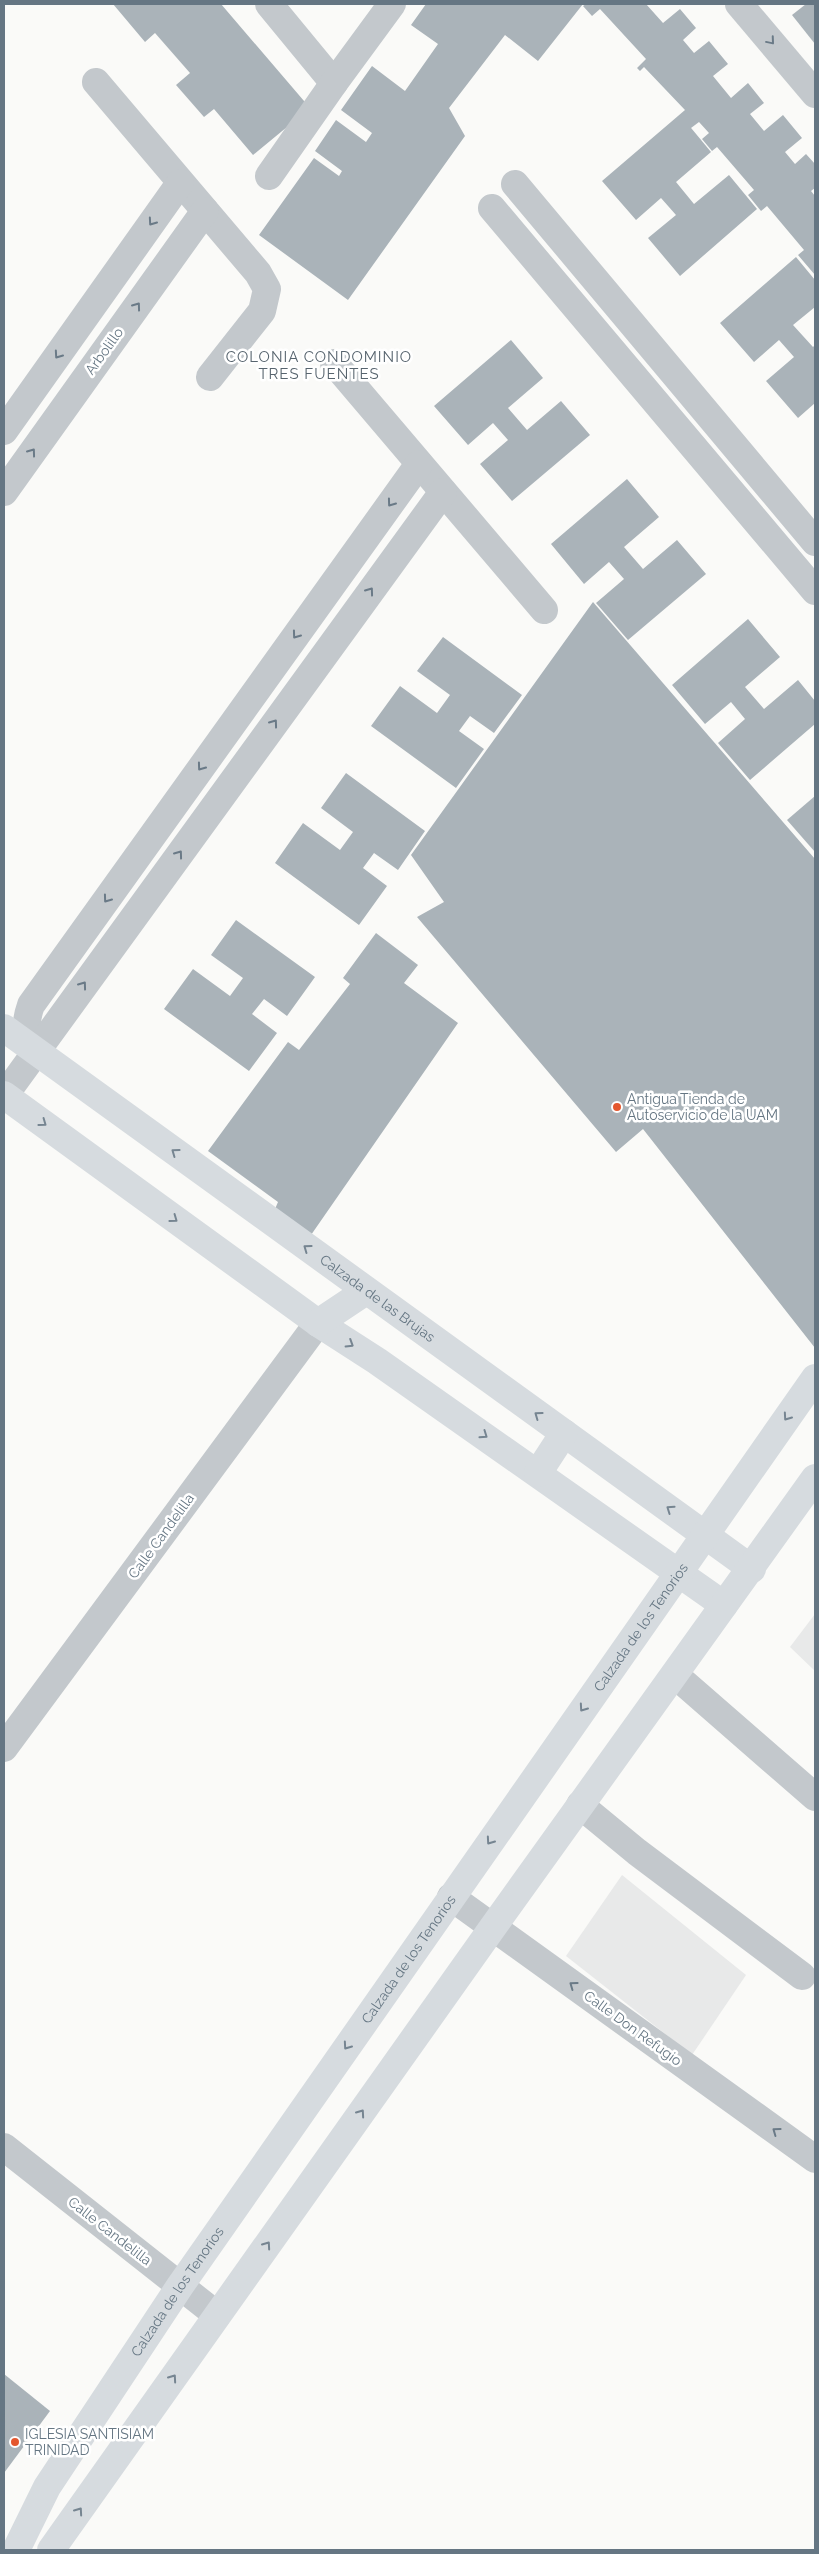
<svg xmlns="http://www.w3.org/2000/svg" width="819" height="2554" viewBox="0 0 819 2554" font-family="Raleway,sans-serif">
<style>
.built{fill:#e8e9e9}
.building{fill:#aab3b9}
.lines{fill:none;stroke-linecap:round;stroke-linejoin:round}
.street{stroke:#c3c8cc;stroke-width:28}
.secondary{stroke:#d6dbdf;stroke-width:28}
.oneway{stroke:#6a7a87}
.oneway2{stroke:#768591}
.poi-dot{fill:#e4572e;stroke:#fff;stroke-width:2}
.labels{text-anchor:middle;stroke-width:5;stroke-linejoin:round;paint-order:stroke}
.street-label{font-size:14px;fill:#657683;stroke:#fff}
.poi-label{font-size:14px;fill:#657683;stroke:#fff;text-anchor:start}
.neighbourhood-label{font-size:15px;letter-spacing:1px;fill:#57646e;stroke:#fff}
</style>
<rect width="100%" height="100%" fill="#fafaf8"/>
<g class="built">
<polygon points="815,1614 815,1671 790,1647"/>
<polygon points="622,1875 746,1975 692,2055 566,1956"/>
</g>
<g class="building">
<polygon points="113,4 221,4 310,108 253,155 214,109 204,117 176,85 190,73 155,33 145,42"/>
<polygon points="426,4 583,4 538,61 505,35 449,108 465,136 348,300 259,235 314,158 339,176 342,171 315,151 336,120 366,142 372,133 341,110 372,66 405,91 438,44 411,25"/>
<polygon points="586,4 646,4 663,23 680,9 696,28 683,40 694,53 709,41 728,64 713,76 731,98 748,83 764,103 750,114 764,131 783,115 802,138 785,152 795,164 806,154 815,164 815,188 811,191 815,196 815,275 798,255 804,250 767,206 761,211 748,195 754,190 717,147 712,151 702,139 709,133 699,122 691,128 682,117 711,152 676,182 694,204 729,175 757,209 680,276 648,238 676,215 661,198 636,220 602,181 685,110 644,67 640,71 637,68 646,59 600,9 592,16 583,6"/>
<polygon points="806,4 815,4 815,44 792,15"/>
<polygon points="796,257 815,280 815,307 793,325 813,347 815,345 815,403 798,418 766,381 794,357 779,340 754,362 720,323"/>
<polygon points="511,340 543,378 508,408 527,430 561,401 590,435 512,501 480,464 508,440 493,423 468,445 434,406"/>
<polygon points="627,479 659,517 624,547 643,569 677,540 706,574 628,640 596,603 624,579 609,562 584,584 551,544"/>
<polygon points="593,602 815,859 815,1348 643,1129 616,1152 417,917 444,902 411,855"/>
<polygon points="748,619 780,657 745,687 764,709 798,680 815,701 815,724 750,780 718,743 745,719 731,702 705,724 672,685"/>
<polygon points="443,637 522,695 494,733 470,716 459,731 484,749 456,788 371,726 400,686 437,713 450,695 417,671"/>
<polygon points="346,773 425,831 398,870 374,853 363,868 387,886 359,925 275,863 303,823 340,850 353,832 321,808"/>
<polygon points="815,796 815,852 787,820"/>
<polygon points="236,920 315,977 287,1016 264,999 252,1014 277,1033 249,1071 164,1009 193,969 230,996 243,978 211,955"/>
<polygon points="376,933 418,965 404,983 458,1023 311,1235 275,1209 278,1202 208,1151 288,1042 299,1050 350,984 343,978"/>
<polygon points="4,2374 50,2411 4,2473"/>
</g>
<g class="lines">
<g class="street">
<polyline points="269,4 334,83"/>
<polyline points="739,4 815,94"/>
<polyline points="96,82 258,273 267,289 262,311 210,377"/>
<polyline points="269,176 334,83 392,4"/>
<polyline points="515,184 815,542"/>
<polyline points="492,208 815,591"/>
<polyline points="334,363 544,610"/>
<polyline points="4,431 180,183"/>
<polyline points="4,492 205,211"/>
<path d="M35 1051C26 1032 24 1025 31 1005L419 464"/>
<polyline points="4,1096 443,492"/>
<polyline points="675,1675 815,1797"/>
<polyline points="4,1748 318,1323"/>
<polyline points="580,1805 637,1852 802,1976"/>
<polyline points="451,1897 815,2159"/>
<polyline points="4,2147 217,2315"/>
</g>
<g class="secondary">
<path id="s1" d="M4 1028 752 1569"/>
<polyline points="4,1095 318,1323 377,1361 724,1605"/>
<polyline points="318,1323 366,1291"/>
<polyline points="538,1473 564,1433"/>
<path id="s2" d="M16 2550 47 2487 180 2286 815 1378"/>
<polyline points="51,2550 493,1927 815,1478"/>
</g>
</g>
<defs><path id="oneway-chevron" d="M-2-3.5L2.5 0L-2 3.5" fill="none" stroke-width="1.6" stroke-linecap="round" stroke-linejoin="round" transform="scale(1.25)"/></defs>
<g class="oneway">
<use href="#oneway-chevron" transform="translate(771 41) rotate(50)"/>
<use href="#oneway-chevron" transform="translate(152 222) rotate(125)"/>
<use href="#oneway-chevron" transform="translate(137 306) rotate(-54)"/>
<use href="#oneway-chevron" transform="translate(58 355) rotate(125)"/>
<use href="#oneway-chevron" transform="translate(32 452) rotate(-54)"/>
<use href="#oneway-chevron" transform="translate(391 503) rotate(126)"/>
<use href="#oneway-chevron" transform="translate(370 591) rotate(-54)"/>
<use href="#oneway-chevron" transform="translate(296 635) rotate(126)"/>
<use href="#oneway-chevron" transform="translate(274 723) rotate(-54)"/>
<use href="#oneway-chevron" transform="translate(201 767) rotate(126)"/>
<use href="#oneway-chevron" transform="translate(179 854) rotate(-54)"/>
<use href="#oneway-chevron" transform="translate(107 899) rotate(126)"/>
<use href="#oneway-chevron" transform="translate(83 985) rotate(-54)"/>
<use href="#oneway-chevron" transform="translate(573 1985) rotate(-144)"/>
<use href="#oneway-chevron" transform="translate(776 2131) rotate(-144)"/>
</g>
<g class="oneway2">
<use href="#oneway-chevron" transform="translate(43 1123) rotate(36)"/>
<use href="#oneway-chevron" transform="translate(175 1152) rotate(-144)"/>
<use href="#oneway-chevron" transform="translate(174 1219) rotate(36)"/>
<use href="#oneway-chevron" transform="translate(307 1248) rotate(-144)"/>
<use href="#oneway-chevron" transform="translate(350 1344) rotate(32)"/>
<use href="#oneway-chevron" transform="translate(538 1415) rotate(-144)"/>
<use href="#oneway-chevron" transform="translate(787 1417) rotate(125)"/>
<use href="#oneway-chevron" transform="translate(484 1435) rotate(35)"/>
<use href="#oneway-chevron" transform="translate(670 1509) rotate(-145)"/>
<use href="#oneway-chevron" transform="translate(583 1708) rotate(125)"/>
<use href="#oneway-chevron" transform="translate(490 1841) rotate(125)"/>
<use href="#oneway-chevron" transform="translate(347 2046) rotate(125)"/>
<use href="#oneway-chevron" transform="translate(361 2113) rotate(-55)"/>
<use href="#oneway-chevron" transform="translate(267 2245) rotate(-55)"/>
<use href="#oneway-chevron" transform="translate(173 2378) rotate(-55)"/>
<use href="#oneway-chevron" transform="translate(79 2511) rotate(-55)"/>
</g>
<g class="poi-dot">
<circle cx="617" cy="1107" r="5"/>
<circle cx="15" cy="2442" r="5"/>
</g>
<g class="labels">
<g class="street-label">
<text transform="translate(104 351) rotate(-54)" y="5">Arbolillo</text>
<text dy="5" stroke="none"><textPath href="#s1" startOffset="461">Calzada de las Brujas</textPath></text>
<text transform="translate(161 1536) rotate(-54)" y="5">Calle Candelilla</text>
<text dy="5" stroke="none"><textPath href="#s2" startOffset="1115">Calzada de los Tenorios</textPath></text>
<text dy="5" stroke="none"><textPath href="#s2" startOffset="710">Calzada de los Tenorios</textPath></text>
<text transform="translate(633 2028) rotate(36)" y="5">Calle Don Refugio</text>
<text transform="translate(110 2231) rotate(38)" y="5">Calle Candelilla</text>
<text dy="5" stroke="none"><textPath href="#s2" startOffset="305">Calzada de los Tenorios</textPath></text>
</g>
<g class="poi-label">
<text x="627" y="1104">Antigua Tienda de<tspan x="627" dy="16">Autoservicio de la UAM</tspan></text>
<text x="25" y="2439">IGLESIA SANTISIAM<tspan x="25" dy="16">TRINIDAD</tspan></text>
</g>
<g class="neighbourhood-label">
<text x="319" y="362">COLONIA CONDOMINIO<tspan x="319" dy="17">TRES FUENTES</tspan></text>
</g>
</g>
<rect width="819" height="2554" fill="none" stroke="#657683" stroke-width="10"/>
</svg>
